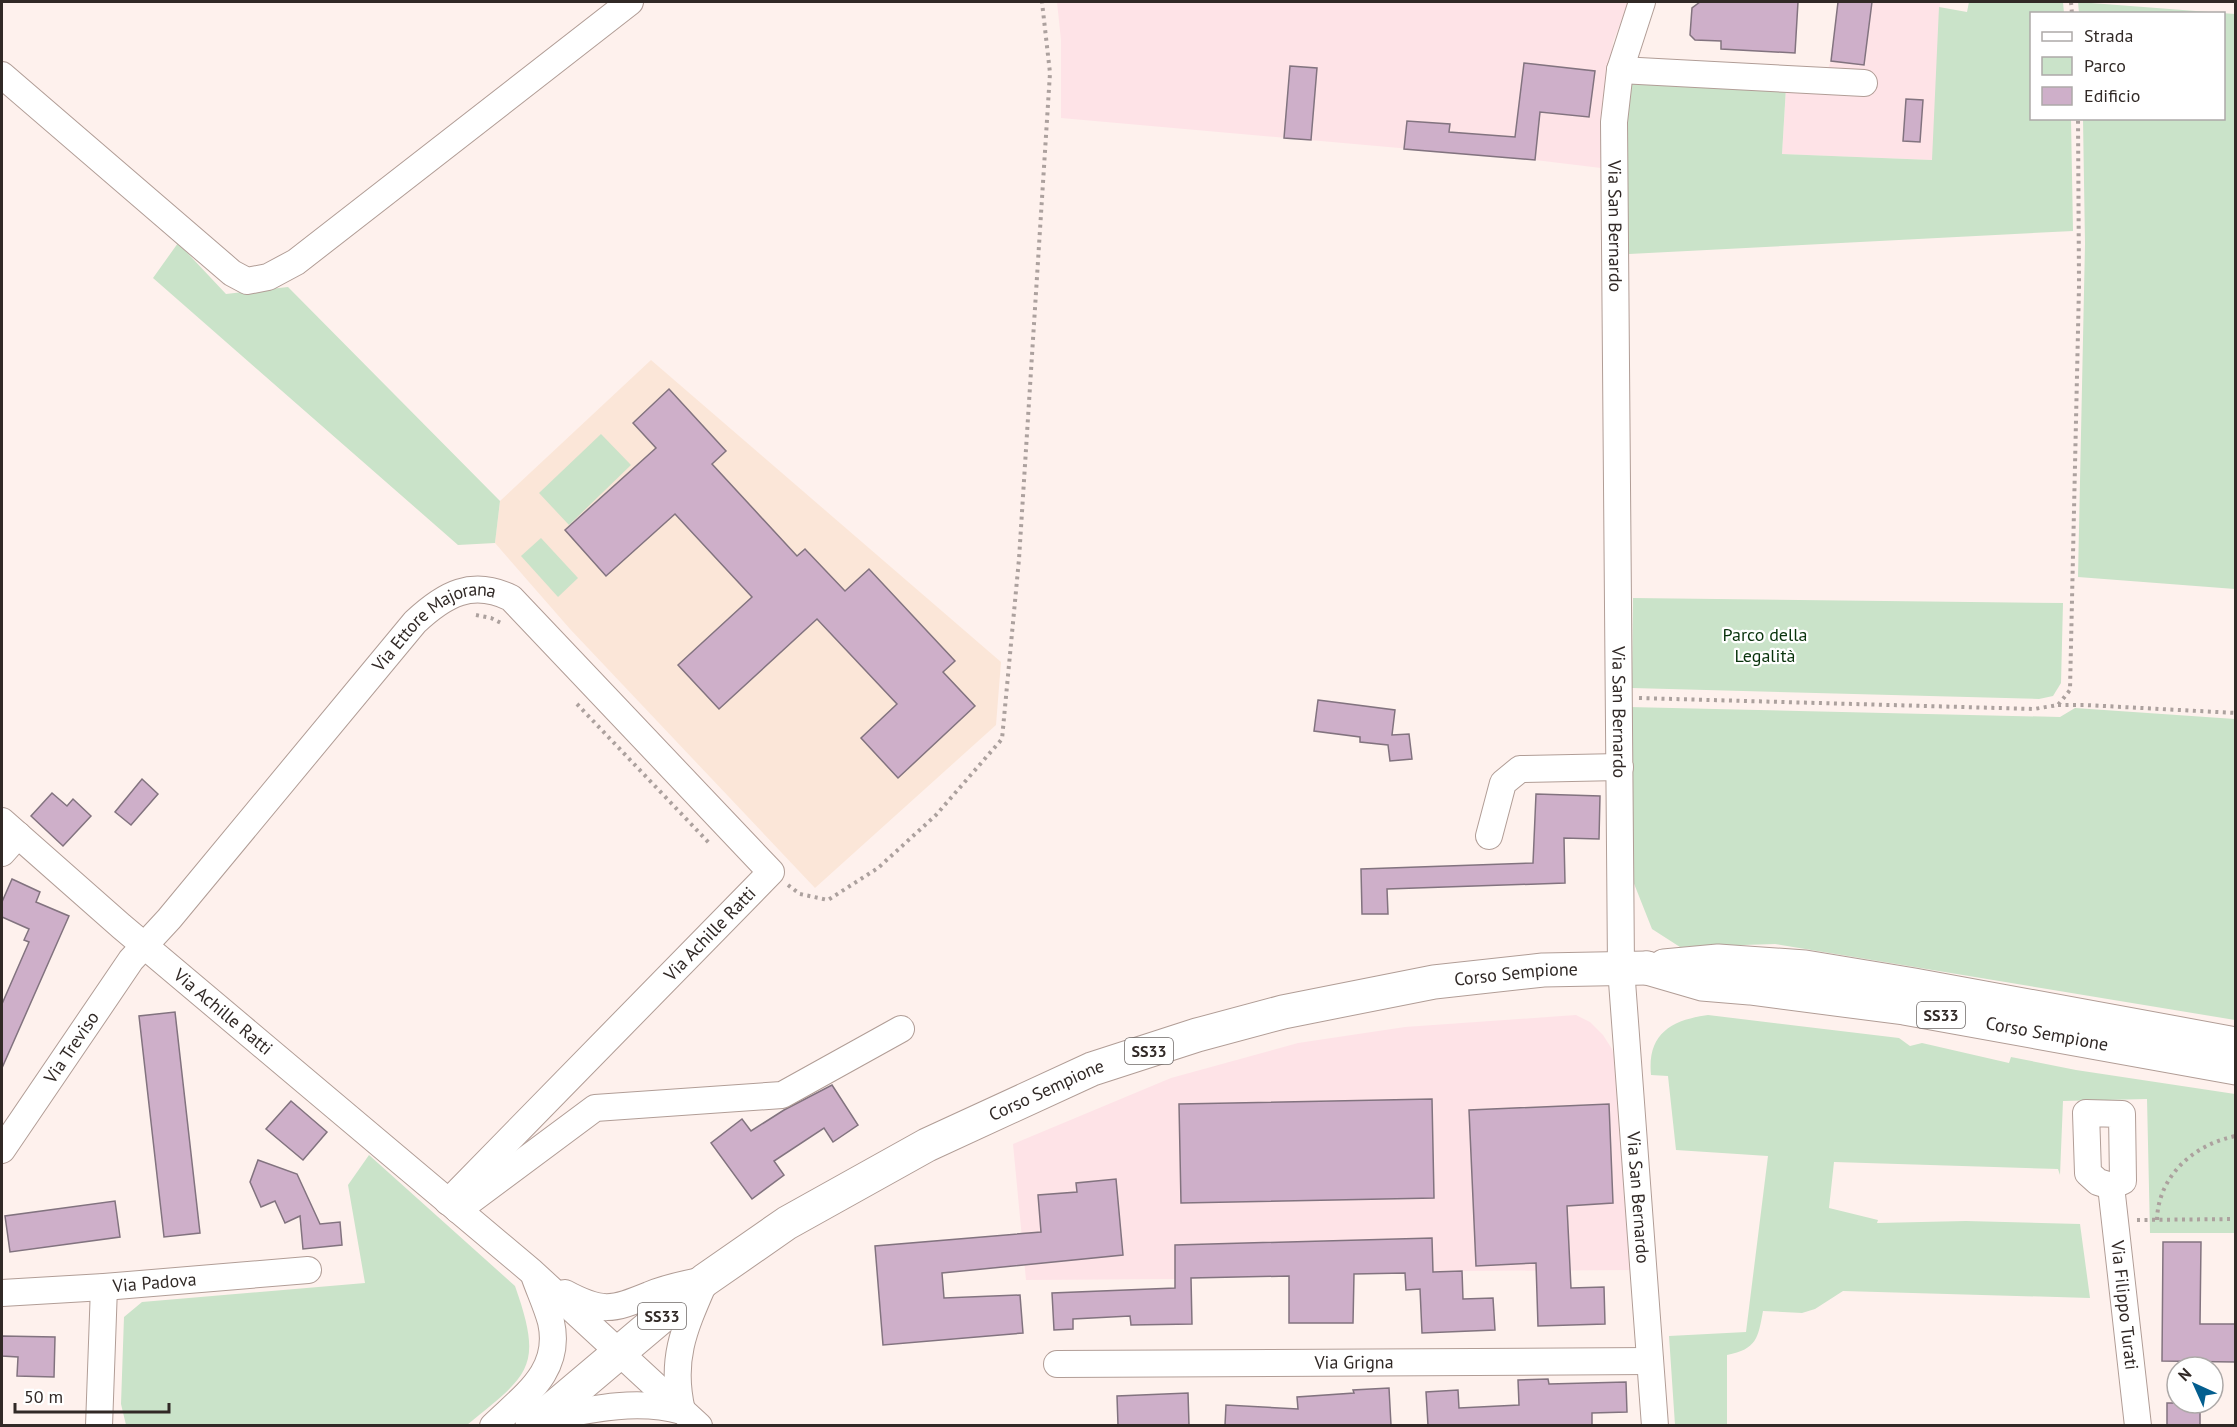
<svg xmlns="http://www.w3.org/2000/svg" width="2237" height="1427" viewBox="0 0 2237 1427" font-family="'PT Sans',sans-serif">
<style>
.industrial{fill:#fee3e7}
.education{fill:#fbe6d8}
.green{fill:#cae3c9}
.building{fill:#ceafc9;stroke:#82737f;stroke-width:1.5}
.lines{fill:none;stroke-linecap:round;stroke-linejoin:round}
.minor-casing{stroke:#b19d96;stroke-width:28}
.major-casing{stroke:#b19d96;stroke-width:35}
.highway-casing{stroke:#b19d96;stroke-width:35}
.path{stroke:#aca19e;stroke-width:4;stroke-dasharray:3 4.5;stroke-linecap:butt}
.minor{stroke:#fff;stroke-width:26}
.major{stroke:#fff;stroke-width:33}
.highway{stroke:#fff;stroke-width:33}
.labels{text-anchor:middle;stroke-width:4.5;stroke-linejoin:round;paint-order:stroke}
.shield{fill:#fff;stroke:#6f6967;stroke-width:1.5}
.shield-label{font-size:16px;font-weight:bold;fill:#312926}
.street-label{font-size:18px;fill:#312926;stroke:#fff}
.park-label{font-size:18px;fill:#09330c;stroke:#fff}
</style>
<rect width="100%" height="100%" fill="#fef1ed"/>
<g class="industrial">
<polygon points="1057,2 1629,2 1613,42 1601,168 1535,160 1061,118 1061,40"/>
<polygon points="1838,2 1940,2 1933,160 1782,154 1787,74 1825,76 1831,61"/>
<polygon points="1576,1015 1590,1022 1603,1035 1612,1049 1617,1066 1632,1270 1462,1271 1175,1279 1026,1280 1013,1144 1171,1078 1298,1043 1405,1027"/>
</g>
<polygon class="education" points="651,360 1001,662 996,725 815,888 570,629 495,543 500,501"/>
<g class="green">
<polygon points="1969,2 2063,2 2064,13 2032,14 2032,118 2071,119 2073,231 1629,254 1625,149 1629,79 1786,87 1782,154 1932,160 1939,7 1967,12"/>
<polygon points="2078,2 2235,14 2235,589 2078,577 2085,244 2083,119 2224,118 2224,14 2079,13"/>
<polygon points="178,243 226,294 288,287 500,501 495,543 458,545 153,278"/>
<polygon points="601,434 631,465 569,525 539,493"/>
<polygon points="541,538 578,578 558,597 521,556"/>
<polygon points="1633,598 2063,603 2061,683 2053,696 2039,699 1632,688"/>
<polygon points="1629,707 2060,717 2075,708 2235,719 2235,1020 1775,944 1680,947 1652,929 1631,876"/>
<path d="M1708 1015 1899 1038 1910 1046 1922 1043 2009 1063 2011 1057 2076 1070 2235 1094V1233H2150L2147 1099 2063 1101 2060 1175 2058 1169 1834 1162 1829 1208 1878 1220 1877 1223 1966 1221 2080 1224 2090 1298 1843 1291 1815 1309 1802 1313 1763 1311C1758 1338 1757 1349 1727 1355V1425H1675L1669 1336 1746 1332 1768 1156 1676 1150 1668 1076 1651 1075C1647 1034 1671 1020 1708 1015Z"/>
<path d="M369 1155 515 1286C544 1368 529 1374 467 1425H126L121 1404 124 1317 142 1302 365 1283 348 1185Z"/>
</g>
<g class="building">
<polygon points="1700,2 1798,2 1795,53 1721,49 1721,41 1695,40 1690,35 1692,8"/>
<polygon points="1838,2 1872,2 1864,65 1831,61"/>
<polygon points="1524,63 1595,71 1589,117 1540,112 1535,160 1404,149 1407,121 1450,124 1449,132 1515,137"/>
<polygon points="1290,66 1317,68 1311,140 1284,138"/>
<polygon points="1906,99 1923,100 1920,142 1903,141"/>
<polygon points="669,389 726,451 712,464 797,556 805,549 845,591 869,569 955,661 943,672 975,706 898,778 861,738 897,704 817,619 719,709 678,665 752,597 675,514 606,576 565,530 656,448 633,423"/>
<polygon points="1318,700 1395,710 1392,735 1409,734 1412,759 1390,761 1388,745 1360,742 1360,737 1314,731"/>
<polygon points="142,779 158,794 131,825 115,812"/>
<polygon points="52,793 67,806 73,799 91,816 63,846 31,816"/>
<polygon points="1536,794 1600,796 1599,839 1564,838 1565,883 1387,889 1388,914 1362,914 1361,869 1533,863"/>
<polygon points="12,879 40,892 36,902 69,916 2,1068 2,1004 29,942 24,940 29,929 2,917 2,902"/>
<polygon points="175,1012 200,1233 164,1237 139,1016"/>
<polygon points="832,1085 858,1125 833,1142 824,1128 774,1161 784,1175 752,1199 711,1143 742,1119 751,1131 784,1110"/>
<polygon points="1432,1099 1434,1198 1181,1203 1179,1104"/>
<polygon points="291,1101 327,1132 303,1160 266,1129"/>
<polygon points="1609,1104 1613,1203 1567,1206 1571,1288 1604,1287 1605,1324 1538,1326 1536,1263 1476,1266 1469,1110"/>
<polygon points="258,1160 297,1174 320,1224 340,1222 342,1245 303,1249 300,1216 285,1223 275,1201 261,1207 250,1182"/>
<polygon points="1116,1179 1123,1255 942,1273 944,1298 1020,1295 1023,1333 883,1345 875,1246 1041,1232 1038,1195 1077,1192 1076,1183"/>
<polygon points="115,1201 120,1237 10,1252 5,1216"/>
<polygon points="1432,1238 1433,1272 1462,1271 1463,1299 1493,1298 1495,1330 1422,1333 1420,1289 1406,1290 1405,1273 1354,1274 1353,1323 1289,1323 1289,1276 1191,1278 1192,1324 1131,1325 1130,1316 1073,1319 1073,1329 1054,1330 1052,1293 1175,1288 1175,1245"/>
<polygon points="2163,1242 2201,1242 2200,1324 2235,1324 2235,1362 2162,1361"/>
<polygon points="2,1336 55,1337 54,1377 17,1376 18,1357 2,1356"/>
<polygon points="1548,1379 1549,1384 1626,1382 1627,1412 1592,1413 1592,1425 1428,1425 1426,1392 1458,1390 1459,1408 1519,1405 1518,1380"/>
<polygon points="1389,1388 1391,1425 1225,1425 1226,1405 1298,1409 1297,1397 1354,1393 1353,1390"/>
<polygon points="1188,1393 1189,1425 1118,1425 1117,1396"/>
<rect x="2167" y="1403" width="33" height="22"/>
</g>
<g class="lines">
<g class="minor-casing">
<g id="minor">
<path id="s1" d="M1642 2 1620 70 1614 122 1621 968 1655 1426"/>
<polyline points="1620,70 1864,83"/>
<polyline points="2,75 232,273 247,281 268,277 296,262 630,2"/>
<path id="s2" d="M2 821 121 926 532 1272 699 1426"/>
<polyline points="1489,836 1503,783 1520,769 1620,767"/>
<polyline points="2,853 18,835"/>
<polygon points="2086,1113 2122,1114 2123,1181 2111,1186 2098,1182 2088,1173"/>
<path id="s3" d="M2 1150 131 960 169 919 415 622C445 594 472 579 511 598L771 872 448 1202"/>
<path id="s4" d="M2111 1186 2138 1426"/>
<polyline points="458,1210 595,1108 782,1095 901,1029"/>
<path id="s5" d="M2 1293 104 1287 308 1270"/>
<path d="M565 1293C602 1313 612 1310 649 1295 667 1287 686 1284 704 1280"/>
<path id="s6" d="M1057 1364 1650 1361"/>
<path d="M682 1411C670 1360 684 1329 704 1283"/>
<path d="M540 1419C586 1410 636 1398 682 1411"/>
<polyline points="99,1426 104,1287"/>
<path d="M493 1426C525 1395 562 1371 551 1322 547 1307 540 1292 535 1278"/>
</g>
</g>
<g class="major-casing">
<g id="major">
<path id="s7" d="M532 1426 705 1280 787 1223 927 1145 1092 1069 1197 1035 1283 1012 1434 982 1543 970 1647 968"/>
</g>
</g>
<g class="highway-casing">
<g id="highway">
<polyline points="1664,966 1718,961 1805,967 1914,985 2236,1044"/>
<path id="s8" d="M1647 968 1702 984 1750 988 1904 1008 2236 1068"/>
</g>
</g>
<g class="path">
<polyline points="2071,2 2072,14"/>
<polyline points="476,615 491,618 503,624"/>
<polyline points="1639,698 2034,709 2058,705 2070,690 2079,286 2078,118"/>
<polyline points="577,704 710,844"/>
<polyline points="2058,705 2085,705 2236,713"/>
<polyline points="788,885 800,894 828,900 878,868 936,815 1002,739 1019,559 1050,73 1042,2"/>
<polyline points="2137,1220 2236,1219"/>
<path d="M2157 1220C2158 1176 2194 1144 2236 1136"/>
</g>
<use href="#minor" class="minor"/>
<use href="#major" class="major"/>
<use href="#highway" class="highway"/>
</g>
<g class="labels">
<g class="shield">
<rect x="1917" y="1002" width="48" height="26" rx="4.5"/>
<rect x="1125" y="1038" width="48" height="26" rx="4.5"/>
<rect x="638" y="1303" width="48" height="26" rx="4.5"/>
</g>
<g class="shield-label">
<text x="1941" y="1021">SS33</text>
<text x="1149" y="1057">SS33</text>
<text x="662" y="1322">SS33</text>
</g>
<g class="street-label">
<text dy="6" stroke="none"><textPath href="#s1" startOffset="228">Via San Bernardo</textPath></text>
<text dy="6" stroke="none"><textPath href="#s3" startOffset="686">Via Ettore Majorana</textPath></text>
<text dy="6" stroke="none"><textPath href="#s1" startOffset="714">Via San Bernardo</textPath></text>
<text transform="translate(710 934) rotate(-46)" y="6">Via Achille Ratti</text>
<text dy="6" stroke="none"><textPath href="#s7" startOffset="1104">Corso Sempione</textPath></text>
<text dy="6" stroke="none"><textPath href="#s2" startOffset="292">Via Achille Ratti</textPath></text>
<text dy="6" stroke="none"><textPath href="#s8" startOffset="406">Corso Sempione</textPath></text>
<text dy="6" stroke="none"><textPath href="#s3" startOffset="124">Via Treviso</textPath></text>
<text dy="6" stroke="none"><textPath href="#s7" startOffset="618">Corso Sempione</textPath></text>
<text dy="6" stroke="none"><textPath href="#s1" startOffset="1200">Via San Bernardo</textPath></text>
<text dy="6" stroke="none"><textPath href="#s5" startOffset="153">Via Padova</textPath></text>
<text dy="6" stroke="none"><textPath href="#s4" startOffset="120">Via Filippo Turati</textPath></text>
<text dy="6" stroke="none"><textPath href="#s6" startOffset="297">Via Grigna</textPath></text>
</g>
<g class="park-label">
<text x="1765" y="641">Parco della<tspan x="1765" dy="21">Legalità</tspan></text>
</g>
</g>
<rect width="2237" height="1427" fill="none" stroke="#312926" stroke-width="6"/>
<rect x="2030" y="12" width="195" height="108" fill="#ffffff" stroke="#ada9a8" stroke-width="1.5"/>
<rect x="2042" y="32" width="30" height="9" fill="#ffffff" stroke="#ada9a8" stroke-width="1.5"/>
<text x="2084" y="42" font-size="18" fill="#312926">Strada</text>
<rect x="2042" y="57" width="30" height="18" fill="#cae3c9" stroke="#ada9a8" stroke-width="1.5"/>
<text x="2084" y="72" font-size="18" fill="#312926">Parco</text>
<rect x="2042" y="87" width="30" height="18" fill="#ceafc9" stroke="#ada9a8" stroke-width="1.5"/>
<text x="2084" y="102" font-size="18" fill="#312926">Edificio</text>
<g transform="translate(2195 1385) rotate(315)"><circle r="28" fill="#ffffff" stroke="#ada9a8" stroke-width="1.5"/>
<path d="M0-4.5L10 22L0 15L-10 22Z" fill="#035e8f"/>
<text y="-9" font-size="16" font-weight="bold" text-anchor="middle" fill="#312926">N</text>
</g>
<path d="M15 1403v9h154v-9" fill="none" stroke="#312926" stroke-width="3"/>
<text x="24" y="1403" font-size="18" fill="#312926" stroke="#ffffff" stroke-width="4.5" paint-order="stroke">50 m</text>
</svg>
